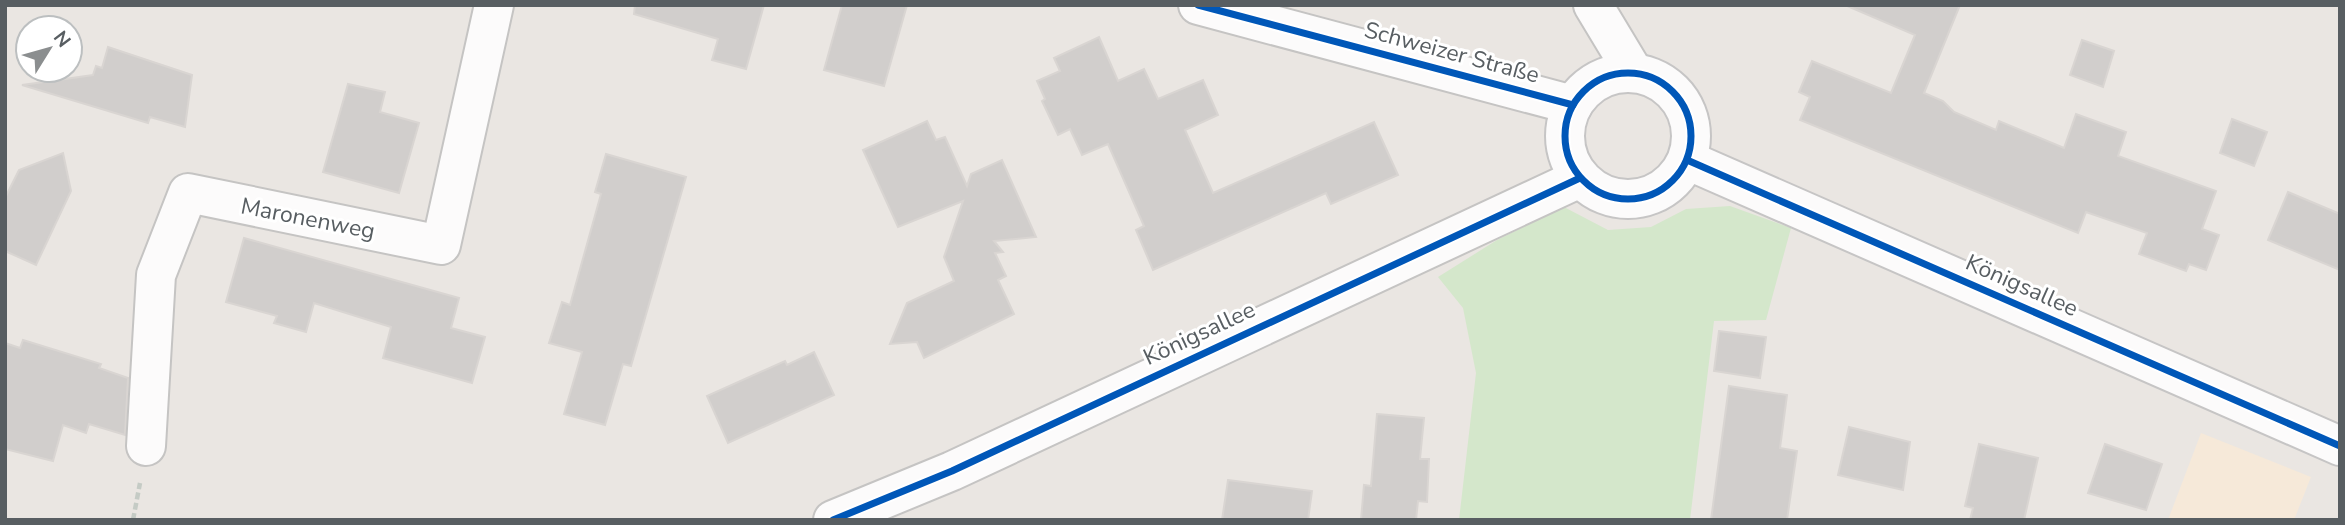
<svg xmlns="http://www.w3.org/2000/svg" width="2345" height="525" viewBox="0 0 2345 525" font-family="'Nunito Sans',sans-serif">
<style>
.commercial{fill:#f6e9d9}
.green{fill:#d4e7cb}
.building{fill:#d1cecc;stroke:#d9d5d2;stroke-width:2}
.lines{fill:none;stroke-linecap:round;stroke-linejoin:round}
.street-casing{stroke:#c5c4c3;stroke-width:42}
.secondary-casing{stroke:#c6c5c5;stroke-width:42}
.path{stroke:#c5cbc5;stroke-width:4.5;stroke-dasharray:7 3.5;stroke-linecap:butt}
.street{stroke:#fcfbfb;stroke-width:38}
.secondary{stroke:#fcfbfb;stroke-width:38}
.cycleway-casing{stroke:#fff;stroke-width:11}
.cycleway{stroke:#0057b8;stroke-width:7}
.labels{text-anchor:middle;stroke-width:6;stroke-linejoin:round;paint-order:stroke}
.street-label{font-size:23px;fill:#585e62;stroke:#fff}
</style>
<rect width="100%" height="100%" fill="#eae6e2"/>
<polygon class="commercial" points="2201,433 2311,477 2294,520 2168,520"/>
<polygon class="green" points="1730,206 1791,228 1766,320 1714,321 1690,520 1459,520 1476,373 1463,308 1438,277 1497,240 1564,207 1608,230 1651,227 1686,209"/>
<g class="building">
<polygon points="635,5 764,5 746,69 712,60 718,39 634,14"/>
<polygon points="842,5 907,5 884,86 824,70"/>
<polygon points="1845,5 1960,5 1924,93 1943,101 1954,112 1996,130 1999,121 2064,148 2076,114 2126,132 2118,156 2216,191 2202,229 2219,235 2206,270 2189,264 2186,271 2139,254 2147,233 2086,212 2078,233 1800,120 1810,97 1799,92 1812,61 1891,93 1915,35"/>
<polygon points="1099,37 1118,81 1144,69 1158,99 1203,80 1218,115 1185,130 1213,193 1374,122 1398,175 1331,204 1326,193 1153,270 1136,230 1144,226 1108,144 1082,155 1070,129 1058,135 1042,101 1045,99 1037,81 1060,71 1054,58"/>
<polygon points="2082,40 2114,51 2103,87 2070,75"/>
<polygon points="108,47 192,75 185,127 150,117 148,123 22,85 93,75 96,66 102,68"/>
<polygon points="348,84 385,92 380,112 419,123 399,193 323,172"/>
<polygon points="2232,119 2267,132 2254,166 2220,153"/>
<polygon points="927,121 936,140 945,137 967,186 971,174 1002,160 1036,237 994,241 1003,252 995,253 1006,276 998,280 1014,314 924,358 917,342 890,344 907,303 954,281 944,257 963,201 898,227 863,150"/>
<polygon points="63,153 71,191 36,265 5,251 5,198 19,170"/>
<polygon points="606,154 686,177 631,366 623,364 605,425 564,414 582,352 549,343 562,302 570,305 601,194 595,192"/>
<polygon points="2288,192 2340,214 2340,270 2268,240"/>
<polygon points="244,238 459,298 451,328 485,337 472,383 383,358 391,327 314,303 306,332 274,323 277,316 226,302"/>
<polygon points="1719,331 1766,337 1760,378 1714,371"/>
<polygon points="23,340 101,364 99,368 128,378 125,435 89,424 86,433 63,425 53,461 5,449 5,343 20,348"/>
<polygon points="814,352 834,395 728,443 707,396 785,361 787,365"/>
<polygon points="1729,386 1787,395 1780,448 1797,451 1787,520 1711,520"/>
<polygon points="1377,414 1424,418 1420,459 1429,459 1427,502 1418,501 1416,520 1361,520 1364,485 1371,486"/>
<polygon points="1849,427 1910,442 1903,490 1838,475"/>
<polygon points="1979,444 2038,458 2024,520 1970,520 1973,508 1965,506"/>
<polygon points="2105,444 2162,464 2146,510 2088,493"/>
<polygon points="1228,480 1312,491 1308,520 1222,520"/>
</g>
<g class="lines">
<g class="street-casing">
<g id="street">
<polyline points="1198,5 1573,105"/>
<polyline points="1593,5 1634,73"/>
<polyline points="146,446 156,275 188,193 441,245 494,5"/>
<polyline points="833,520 952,471 1580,178"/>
</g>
</g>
<g class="secondary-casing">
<g id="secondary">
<circle cx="1628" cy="136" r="63"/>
<polyline points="1687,160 2340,446"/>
</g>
</g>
<polyline class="path" points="133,520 140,483"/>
<use href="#street" class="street"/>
<use href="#secondary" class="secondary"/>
<g class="cycleway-casing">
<g id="cycleway">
<polyline points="1198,5 1573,105"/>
<circle cx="1628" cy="136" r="63"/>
<polyline points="1687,160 2340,446"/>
<polyline points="833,520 952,471 1580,178"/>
</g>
</g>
<use href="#cycleway" class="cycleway"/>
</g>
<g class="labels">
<g class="street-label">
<text transform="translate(1452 52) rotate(15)" y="8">Schweizer Straße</text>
<text transform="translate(308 218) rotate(11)" y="8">Maronenweg</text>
<text transform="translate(2022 285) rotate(24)" y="8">Königsallee</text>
<text transform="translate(1199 333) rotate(-25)" y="8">Königsallee</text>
</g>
</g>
<rect width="2345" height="525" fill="none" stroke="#585e62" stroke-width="14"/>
<g transform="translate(49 49) rotate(53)"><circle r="33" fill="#ffffff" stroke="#bcbfc0" stroke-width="2"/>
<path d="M0-5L12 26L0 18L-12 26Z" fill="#8b8e8f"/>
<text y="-10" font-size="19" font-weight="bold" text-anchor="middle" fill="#585e62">N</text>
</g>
</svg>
